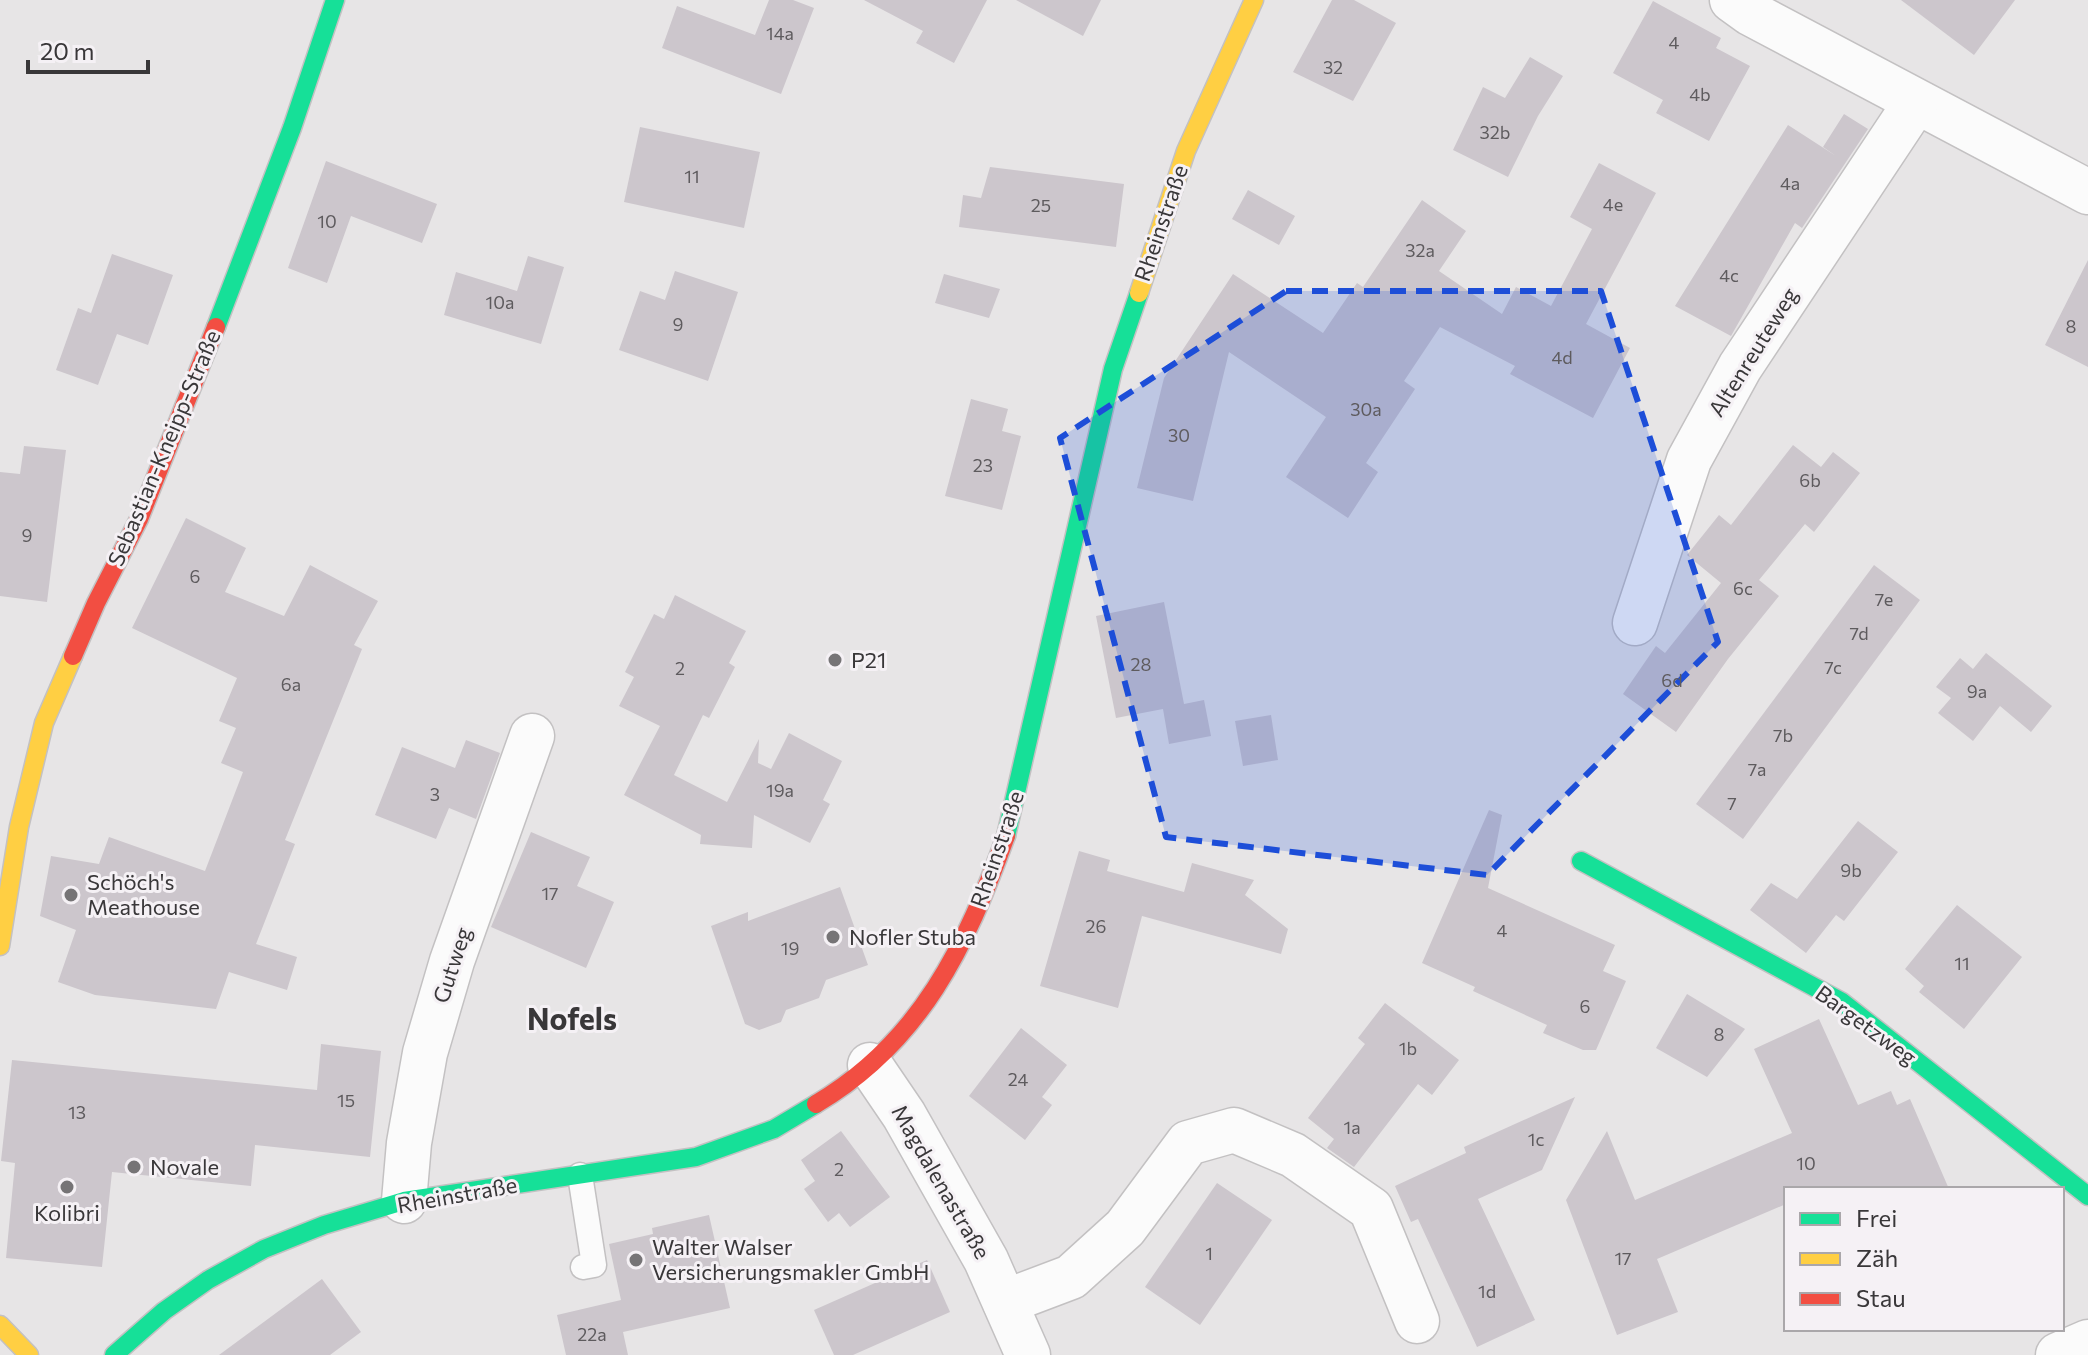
<svg xmlns="http://www.w3.org/2000/svg" width="2088" height="1355" viewBox="0 0 2088 1355" font-family="Commissioner,sans-serif">
<style>
.building{fill:#ccc6cc}
.lines{fill:none;stroke-linecap:round;stroke-linejoin:round}
.lane-casing{stroke:#c3c1c2;stroke-width:27}
.street-casing{stroke:#c3c1c2;stroke-width:47}
.fast-casing{stroke:#c3c1c2;stroke-width:21}
.slow-casing{stroke:#c3c1c2;stroke-width:21}
.jam-casing{stroke:#c3c1c2;stroke-width:21}
.lane{stroke:#fbfbfb;stroke-width:24}
.street{stroke:#fbfbfb;stroke-width:44}
.fast{stroke:#16e098;stroke-width:18}
.slow{stroke:#ffcf43;stroke-width:18}
.jam{stroke:#f24e42;stroke-width:18}
.marked{fill:#1d4ed8;fill-opacity:0.2;stroke:#1d4ed8;stroke-width:6;stroke-dasharray:16 10;stroke-linejoin:round}
.poi-dot{fill:#767476;stroke:#f5f1f5;stroke-width:3}
.labels{text-anchor:middle;stroke-width:6;stroke-linejoin:round;paint-order:stroke}
.number-label{font-size:18px;fill:#5e5b5e}
.street-label{font-size:22px;fill:#393739;stroke:#f5f1f5}
.poi-label{font-size:22px;fill:#393739;stroke:#f5f1f5;text-anchor:start}
.district-label{font-size:30px;font-weight:bold;fill:#393739;stroke:#f5f1f5}
</style>
<rect width="100%" height="100%" fill="#e7e5e6"/>
<g class="building">
<polygon points="769,0 793,0 814,8 781,94 662,48 677,6 755,35"/>
<polygon points="864,0 987,0 954,63 916,43 923,31"/>
<polygon points="1016,0 1101,0 1083,36"/>
<polygon points="1332,0 1354,0 1396,23 1353,101 1293,72"/>
<polygon points="1901,0 2015,0 1974,55"/>
<polygon points="1653,1 1721,38 1716,48 1750,66 1709,141 1656,113 1663,100 1613,73"/>
<polygon points="1530,57 1563,76 1538,116 1508,177 1453,150 1483,87 1505,98"/>
<polygon points="1844,114 1868,129 1802,228 1795,223 1731,336 1675,306 1788,125 1836,156 1823,147"/>
<polygon points="640,127 760,152 744,228 624,202"/>
<polygon points="326,161 437,204 422,243 351,216 327,283 288,268"/>
<polygon points="1599,163 1656,193 1586,324 1630,348 1593,418 1510,374 1515,366 1440,327 1404,381 1415,389 1366,463 1378,472 1348,518 1286,477 1326,417 1229,352 1193,501 1137,488 1164,378 1233,274 1323,333 1357,283 1363,287 1422,200 1466,231 1439,271 1502,314 1516,287 1551,306 1592,229 1570,217"/>
<polygon points="990,167 1124,184 1116,247 959,227 963,195 981,198"/>
<polygon points="1248,190 1295,216 1279,245 1232,219"/>
<polygon points="112,254 173,275 148,345 117,334 98,385 56,370 78,308 91,313"/>
<polygon points="528,256 564,267 541,344 444,315 456,272 517,291"/>
<polygon points="2088,260 2088,367 2045,345"/>
<polygon points="675,271 738,292 708,381 619,350 640,291 665,300"/>
<polygon points="944,274 1000,289 989,318 935,303"/>
<polygon points="971,399 1008,409 1002,431 1021,436 1002,510 945,496"/>
<polygon points="1793,445 1821,467 1833,452 1860,473 1814,532 1805,524 1759,580 1779,596 1728,659 1676,732 1623,694 1656,646 1665,653 1721,583 1687,555 1719,515 1731,525"/>
<polygon points="24,446 66,450 47,602 0,596 0,472 20,474"/>
<polygon points="186,518 246,548 225,592 284,616 310,565 378,601 354,645 362,649 285,840 295,844 256,944 297,957 287,990 229,972 216,1009 95,995 58,982 76,930 40,916 51,856 99,864 109,837 205,871 243,772 221,763 236,728 219,721 237,678 132,628"/>
<polygon points="1874,565 1920,600 1743,839 1696,804"/>
<polygon points="675,595 746,631 729,663 735,667 709,718 703,715 674,775 727,802 759,739 758,763 771,769 789,733 842,761 823,800 830,804 810,843 754,815 752,848 700,844 701,835 624,795 660,726 619,706 634,677 625,672 654,614 664,619"/>
<polygon points="1164,602 1184,704 1174,706 1204,700 1211,736 1169,744 1163,709 1116,718 1096,616"/>
<polygon points="1986,653 2052,706 2031,732 2000,706 1973,741 1938,713 1951,698 1936,687 1960,658 1973,669"/>
<polygon points="1271,715 1278,760 1243,766 1235,721"/>
<polygon points="466,740 500,753 476,819 449,808 436,839 375,815 402,747 455,768"/>
<polygon points="1489,810 1502,815 1488,888 1615,945 1603,971 1626,981 1596,1050 1583,1050 1543,1033 1547,1025 1473,991 1475,987 1422,963"/>
<polygon points="1858,821 1898,852 1844,921 1836,915 1806,953 1750,910 1771,883 1797,899"/>
<polygon points="531,832 590,857 577,886 614,902 586,968 491,927"/>
<polygon points="1079,851 1110,860 1107,871 1184,892 1192,863 1254,880 1245,895 1288,929 1281,954 1142,916 1118,1008 1040,986"/>
<polygon points="840,887 868,965 826,980 819,998 786,1010 781,1022 759,1030 745,1024 711,926 748,912 748,921"/>
<polygon points="1957,905 2022,957 1964,1029 1919,992 1924,986 1905,969"/>
<polygon points="1687,994 1745,1029 1707,1077 1656,1048"/>
<polygon points="1385,1003 1459,1060 1432,1095 1418,1084 1354,1167 1327,1148 1334,1139 1308,1118 1365,1044 1358,1038"/>
<polygon points="1819,1019 1858,1105 1891,1091 1897,1105 1910,1099 1949,1189 1786,1189 1786,1204 1657,1259 1678,1312 1617,1335 1566,1200 1607,1131 1635,1200 1792,1133 1754,1049"/>
<polygon points="1021,1028 1067,1065 1042,1097 1052,1105 1025,1140 969,1096"/>
<polygon points="321,1044 381,1051 370,1157 255,1145 251,1186 112,1172 102,1267 6,1258 15,1163 1,1161 12,1060 317,1090"/>
<polygon points="1575,1097 1542,1170 1478,1199 1535,1320 1477,1347 1418,1219 1411,1222 1395,1186 1466,1153 1464,1147"/>
<polygon points="841,1131 890,1197 850,1227 839,1213 828,1222 804,1189 815,1181 801,1160"/>
<polygon points="1217,1183 1272,1220 1200,1325 1145,1287"/>
<polygon points="709,1215 730,1308 623,1332 628,1355 566,1355 557,1315 621,1300 609,1244 653,1234 652,1228"/>
<polygon points="927,1260 950,1312 853,1355 834,1355 814,1310"/>
<polygon points="322,1279 361,1332 330,1355 219,1355"/>
</g>
<g class="lines">
<g class="lane-casing">
<polyline id="lane" points="580,1175 594,1265 583,1267"/>
</g>
<g class="street-casing">
<g id="street">
<polyline points="1732,0 1750,13 2088,192"/>
<polyline points="1635,623 1689,460 1740,367 1916,102"/>
<polyline points="870,1065 904,1115 986,1260 1028,1355"/>
<polyline points="404,1201 409,1143 425,1053 452,961 532,736"/>
<polyline points="1005,1302 1071,1277 1125,1228 1188,1143 1234,1130 1293,1155 1371,1209 1417,1321"/>
<polyline points="2058,1355 2088,1342"/>
</g>
</g>
<g class="fast-casing">
<g id="fast">
<polyline points="216,327 292,128 335,0"/>
<polyline points="1006,836 1113,369 1139,293"/>
<polyline points="1581,861 1842,1002 2088,1196"/>
<polyline points="114,1355 164,1311 208,1280 264,1249 324,1225 404,1201 696,1157 774,1129 816,1104"/>
</g>
</g>
<g class="slow-casing">
<g id="slow">
<polyline points="1139,293 1186,151 1254,0"/>
<polyline points="0,946 19,827 44,723 73,656"/>
<polyline points="0,1325 29,1355"/>
</g>
</g>
<g class="jam-casing">
<g id="jam">
<polyline points="73,656 96,603 139,519 216,327"/>
<path d="M816 1104C921 1042 966 946 1006 836"/>
</g>
</g>
<use href="#lane" class="lane"/>
<use href="#street" class="street"/>
<use href="#fast" class="fast"/>
<use href="#slow" class="slow"/>
<use href="#jam" class="jam"/>
</g>
<path class="marked" d="M1286 291H1601L1718 642 1487 875 1166 837 1060 438Z"/>
<g class="poi-dot">
<circle cx="835" cy="660" r="8"/>
<circle cx="71" cy="895" r="8"/>
<circle cx="833" cy="937" r="8"/>
<circle cx="134" cy="1167" r="8"/>
<circle cx="67" cy="1187" r="8"/>
<circle cx="636" cy="1260" r="8"/>
</g>
<g class="labels">
<g class="number-label">
<text x="780" y="40">14a</text>
<text x="1674" y="49">4</text>
<text x="1333" y="74">32</text>
<text x="1700" y="101">4b</text>
<text x="1495" y="139">32b</text>
<text x="692" y="183">11</text>
<text x="1790" y="190">4a</text>
<text x="1613" y="211">4e</text>
<text x="1041" y="212">25</text>
<text x="327" y="228">10</text>
<text x="1420" y="257">32a</text>
<text x="1729" y="282">4c</text>
<text x="500" y="309">10a</text>
<text x="678" y="331">9</text>
<text x="2071" y="333">8</text>
<text x="1562" y="364">4d</text>
<text x="1366" y="416">30a</text>
<text x="1179" y="442">30</text>
<text x="983" y="472">23</text>
<text x="1810" y="487">6b</text>
<text x="27" y="542">9</text>
<text x="195" y="583">6</text>
<text x="1743" y="595">6c</text>
<text x="1884" y="606">7e</text>
<text x="1859" y="640">7d</text>
<text x="1141" y="671">28</text>
<text x="1833" y="674">7c</text>
<text x="680" y="675">2</text>
<text x="1672" y="687">6d</text>
<text x="291" y="691">6a</text>
<text x="1977" y="698">9a</text>
<text x="1783" y="742">7b</text>
<text x="1757" y="776">7a</text>
<text x="780" y="797">19a</text>
<text x="435" y="801">3</text>
<text x="1732" y="810">7</text>
<text x="1851" y="877">9b</text>
<text x="550" y="900">17</text>
<text x="1096" y="933">26</text>
<text x="1502" y="937">4</text>
<text x="790" y="955">19</text>
<text x="1962" y="970">11</text>
<text x="1585" y="1013">6</text>
<text x="1719" y="1041">8</text>
<text x="1408" y="1055">1b</text>
<text x="1018" y="1086">24</text>
<text x="346" y="1107">15</text>
<text x="77" y="1119">13</text>
<text x="1352" y="1134">1a</text>
<text x="1536" y="1146">1c</text>
<text x="1806" y="1170">10</text>
<text x="839" y="1176">2</text>
<text x="1209" y="1260">1</text>
<text x="1623" y="1265">17</text>
<text x="1487" y="1298">1d</text>
<text x="592" y="1341">22a</text>
</g>
<g class="street-label">
<text transform="translate(1161 223) rotate(-71)" y="8">Rheinstraße</text>
<text transform="translate(1753 352) rotate(-58)" y="8">Altenreuteweg</text>
<text transform="translate(164 448) rotate(-67)" y="8">Sebastian-Kneipp-Straße</text>
<text transform="translate(997 849) rotate(-71)" y="8">Rheinstraße</text>
<text transform="translate(452 965) rotate(-72)" y="8">Gutweg</text>
<text transform="translate(1866 1025) rotate(36)" y="8">Bargetzweg</text>
<text transform="translate(941 1182) rotate(60)" y="8">Magdalenastraße</text>
<text transform="translate(457 1195) rotate(-10)" y="8">Rheinstraße</text>
</g>
<g class="poi-label">
<text x="851" y="668">P21</text>
<text x="87" y="890">Schöch's<tspan x="87" dy="25">Meathouse</tspan></text>
<text x="849" y="945">Nofler Stuba</text>
<text x="150" y="1175">Novale</text>
<text x="67" y="1221" text-anchor="middle">Kolibri</text>
<text x="652" y="1255">Walter Walser<tspan x="652" dy="25">Versicherungsmakler GmbH</tspan></text>
</g>
<g class="district-label">
<text x="572" y="1030">Nofels</text>
</g>
</g>
<rect x="1784" y="1187" width="280" height="144" fill="#f5f1f5" stroke="#aaa7aa" stroke-width="2"/>
<rect x="1800" y="1213" width="40" height="12" fill="#16e098" stroke="#aaa7aa" stroke-width="2"/>
<text x="1856" y="1227" font-size="24" fill="#393739">Frei</text>
<rect x="1800" y="1253" width="40" height="12" fill="#ffcf43" stroke="#aaa7aa" stroke-width="2"/>
<text x="1856" y="1267" font-size="24" fill="#393739">Zäh</text>
<rect x="1800" y="1293" width="40" height="12" fill="#f24e42" stroke="#aaa7aa" stroke-width="2"/>
<text x="1856" y="1307" font-size="24" fill="#393739">Stau</text>
<path d="M28 60v12h120v-12" fill="none" stroke="#393739" stroke-width="4"/>
<text x="40" y="60" font-size="24" fill="#393739" stroke="#f5f1f5" stroke-width="6" paint-order="stroke">20 m</text>
</svg>
